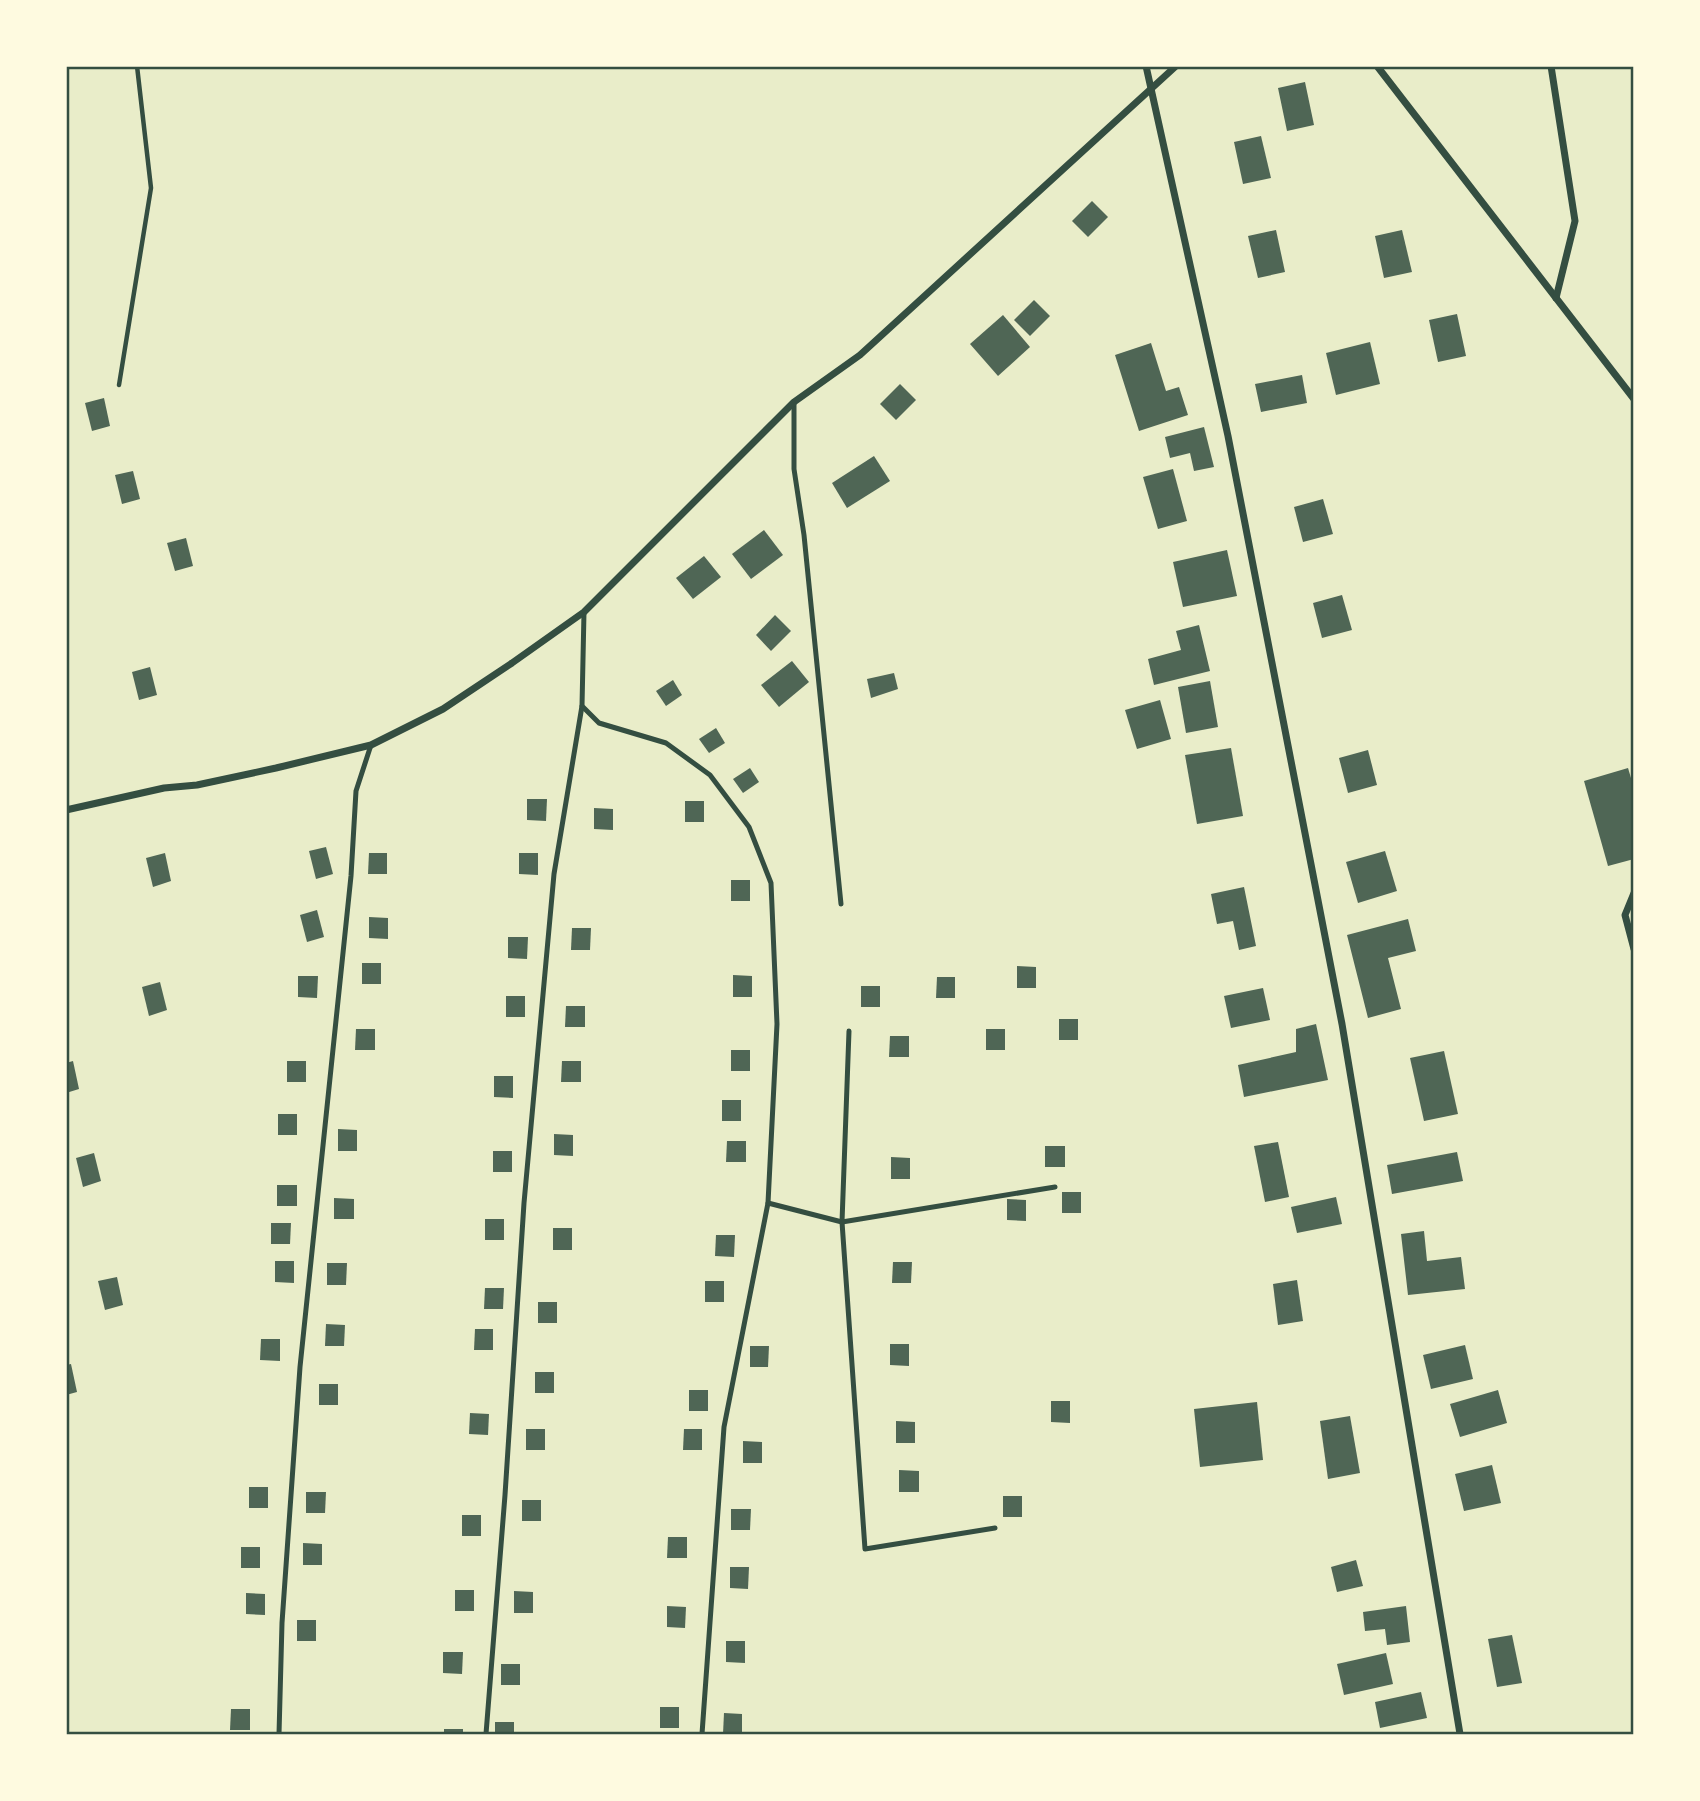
<svg xmlns="http://www.w3.org/2000/svg" width="1700" height="1801" viewBox="0 0 1700 1801" font-family="'Noto Sans',sans-serif">
<style>
.building{fill:#4f6655}
.lines{fill:none;stroke-linecap:round;stroke-linejoin:round}
.path{stroke:#344e41;stroke-width:4.5}
.service{stroke:#344e41;stroke-width:5}
.minor{stroke:#344e41;stroke-width:7}
.neatline{fill:none;stroke:#344e41;stroke-width:2.5}
</style>
<rect width="100%" height="100%" fill="#e9edc9"/>
<g class="building">
<polygon points="1305,82 1314,125 1287,131 1278,88"/>
<polygon points="1261,136 1271,178 1243,184 1234,142"/>
<polygon points="1092,201 1108,217 1088,237 1072,221"/>
<polygon points="1276,230 1285,272 1258,278 1248,236"/>
<polygon points="1402,230 1412,272 1384,278 1375,236"/>
<polygon points="1034,300 1050,316 1030,336 1014,320"/>
<polygon points="1457,314 1466,356 1438,362 1429,320"/>
<polygon points="1003,315 1030,347 998,376 970,344"/>
<polygon points="1370,342 1380,384 1336,395 1326,353"/>
<polygon points="1151,343 1166,391 1179,387 1188,415 1139,431 1115,355"/>
<polygon points="1302,375 1307,403 1261,412 1255,384"/>
<polygon points="900,384 916,400 896,420 880,404"/>
<polygon points="104,398 110,426 92,431 85,403"/>
<polygon points="1204,427 1214,467 1194,471 1190,453 1170,458 1165,437"/>
<polygon points="874,456 890,481 847,508 832,483"/>
<polygon points="1173,469 1187,521 1158,529 1143,477"/>
<polygon points="133,471 140,499 122,504 115,475"/>
<polygon points="1323,499 1333,534 1303,542 1294,507"/>
<polygon points="764,530 783,555 751,579 732,554"/>
<polygon points="186,538 193,566 175,571 167,543"/>
<polygon points="1227,550 1237,596 1183,607 1173,562"/>
<polygon points="704,556 721,577 693,599 676,578"/>
<polygon points="1342,595 1352,630 1322,638 1313,603"/>
<polygon points="775,615 791,631 771,651 756,635"/>
<polygon points="1199,625 1210,671 1154,685 1148,659 1181,650 1176,631"/>
<polygon points="792,661 809,682 779,707 761,685"/>
<polygon points="150,667 157,695 139,700 132,672"/>
<polygon points="894,673 898,689 871,698 867,679"/>
<polygon points="673,680 682,695 666,706 656,691"/>
<polygon points="1210,681 1218,727 1186,733 1178,687"/>
<polygon points="1160,700 1171,739 1137,749 1125,710"/>
<polygon points="716,728 725,743 709,753 699,739"/>
<polygon points="1231,748 1243,816 1197,824 1185,755"/>
<polygon points="1368,750 1377,785 1348,793 1339,758"/>
<polygon points="750,768 759,782 743,793 733,779"/>
<polygon points="1628,768 1634,788 1634,859 1608,866 1584,781"/>
<polygon points="527,799 547,799 546,821 527,820"/>
<rect x="685" y="801" width="19" height="21"/>
<polygon points="594,808 613,809 613,830 594,829"/>
<polygon points="326,847 333,874 316,879 309,851"/>
<polygon points="1385,851 1397,891 1358,903 1346,862"/>
<polygon points="165,853 171,881 153,887 146,858"/>
<polygon points="369,853 387,853 387,874 368,874"/>
<polygon points="519,853 538,853 538,875 519,874"/>
<rect x="731" y="880" width="19" height="21"/>
<polygon points="1244,887 1256,946 1239,950 1233,921 1217,924 1211,894"/>
<polygon points="317,910 324,937 307,942 300,915"/>
<polygon points="369,917 388,918 388,939 369,938"/>
<polygon points="1408,919 1416,951 1388,958 1401,1009 1368,1018 1347,935"/>
<polygon points="572,928 591,928 590,950 571,950"/>
<polygon points="508,937 528,937 527,959 508,958"/>
<rect x="362" y="963" width="19" height="21"/>
<polygon points="1017,966 1036,967 1036,988 1017,988"/>
<polygon points="733,975 752,976 752,997 733,997"/>
<polygon points="298,976 318,976 317,998 298,997"/>
<polygon points="937,977 955,977 955,998 936,998"/>
<polygon points="160,982 167,1010 149,1016 142,987"/>
<rect x="861" y="986" width="19" height="21"/>
<polygon points="1263,988 1270,1020 1231,1028 1224,996"/>
<rect x="506" y="996" width="19" height="21"/>
<polygon points="566,1006 585,1006 585,1027 565,1027"/>
<rect x="1059" y="1019" width="19" height="21"/>
<polygon points="1316,1024 1328,1080 1244,1097 1238,1065 1296,1052 1296,1029"/>
<polygon points="356,1029 375,1029 375,1050 355,1050"/>
<rect x="986" y="1029" width="19" height="21"/>
<polygon points="890,1036 909,1036 909,1057 889,1057"/>
<rect x="731" y="1050" width="19" height="21"/>
<polygon points="1444,1051 1458,1114 1424,1121 1410,1058"/>
<polygon points="73,1061 79,1089 66,1093 66,1063"/>
<rect x="287" y="1061" width="19" height="21"/>
<polygon points="562,1061 581,1061 581,1082 561,1082"/>
<polygon points="494,1076 513,1076 513,1098 494,1097"/>
<rect x="722" y="1100" width="19" height="21"/>
<rect x="278" y="1114" width="19" height="21"/>
<polygon points="338,1129 357,1130 357,1151 338,1151"/>
<polygon points="554,1134 573,1135 573,1156 554,1155"/>
<polygon points="727,1141 746,1141 746,1162 726,1162"/>
<polygon points="1278,1142 1289,1197 1265,1202 1254,1146"/>
<rect x="1045" y="1146" width="20" height="21"/>
<rect x="493" y="1151" width="19" height="21"/>
<polygon points="1457,1152 1463,1181 1392,1194 1387,1165"/>
<polygon points="94,1153 101,1181 83,1187 76,1158"/>
<polygon points="891,1157 910,1158 910,1179 891,1179"/>
<rect x="277" y="1185" width="20" height="21"/>
<rect x="1062" y="1192" width="19" height="21"/>
<polygon points="1336,1197 1342,1224 1297,1233 1291,1207"/>
<polygon points="334,1198 354,1199 354,1219 334,1219"/>
<polygon points="1007,1199 1026,1200 1026,1221 1007,1220"/>
<rect x="485" y="1219" width="19" height="21"/>
<polygon points="271,1223 291,1223 290,1244 271,1244"/>
<rect x="553" y="1228" width="19" height="22"/>
<polygon points="1424,1231 1427,1261 1461,1257 1465,1289 1408,1295 1401,1234"/>
<polygon points="716,1235 735,1235 734,1257 715,1256"/>
<polygon points="275,1261 294,1261 294,1283 275,1282"/>
<polygon points="893,1262 912,1262 911,1283 892,1283"/>
<polygon points="327,1263 347,1263 346,1285 327,1285"/>
<polygon points="117,1277 123,1305 105,1310 98,1281"/>
<polygon points="1297,1280 1303,1321 1278,1325 1273,1284"/>
<rect x="705" y="1281" width="19" height="21"/>
<polygon points="485,1288 504,1288 503,1309 484,1309"/>
<rect x="538" y="1302" width="19" height="21"/>
<polygon points="326,1324 345,1325 344,1346 325,1346"/>
<polygon points="475,1329 493,1329 493,1350 474,1350"/>
<polygon points="261,1339 280,1339 280,1361 260,1360"/>
<polygon points="890,1344 909,1344 909,1366 890,1365"/>
<polygon points="1465,1345 1473,1379 1431,1389 1423,1355"/>
<polygon points="750,1346 769,1346 768,1367 750,1367"/>
<polygon points="71,1364 77,1392 66,1395 66,1365"/>
<rect x="535" y="1372" width="19" height="21"/>
<rect x="319" y="1384" width="19" height="21"/>
<rect x="689" y="1390" width="19" height="21"/>
<polygon points="1498,1390 1507,1423 1460,1437 1450,1404"/>
<polygon points="1051,1401 1070,1401 1070,1423 1051,1422"/>
<polygon points="1257,1402 1263,1460 1200,1467 1194,1409"/>
<polygon points="470,1413 489,1414 488,1435 469,1434"/>
<polygon points="1350,1416 1360,1473 1328,1479 1320,1421"/>
<polygon points="896,1421 915,1422 915,1443 896,1443"/>
<rect x="526" y="1429" width="19" height="21"/>
<polygon points="684,1429 702,1429 702,1450 683,1450"/>
<polygon points="743,1441 762,1442 762,1463 743,1463"/>
<polygon points="1492,1465 1501,1503 1464,1511 1455,1474"/>
<polygon points="899,1470 919,1471 919,1492 899,1492"/>
<rect x="249" y="1487" width="19" height="21"/>
<polygon points="306,1492 326,1492 325,1513 306,1513"/>
<rect x="1003" y="1496" width="19" height="21"/>
<rect x="522" y="1500" width="19" height="21"/>
<polygon points="731,1509 751,1509 750,1530 731,1530"/>
<rect x="462" y="1515" width="19" height="21"/>
<polygon points="668,1537 687,1537 687,1558 667,1558"/>
<polygon points="303,1543 322,1544 322,1565 303,1565"/>
<rect x="241" y="1547" width="19" height="21"/>
<polygon points="1356,1560 1363,1586 1337,1592 1331,1567"/>
<polygon points="730,1567 749,1567 748,1589 730,1588"/>
<rect x="455" y="1590" width="19" height="21"/>
<polygon points="514,1591 533,1592 533,1613 514,1613"/>
<polygon points="246,1593 265,1594 265,1615 246,1614"/>
<polygon points="667,1606 686,1607 685,1628 667,1627"/>
<polygon points="1406,1606 1410,1642 1387,1645 1385,1629 1365,1631 1363,1612"/>
<rect x="297" y="1620" width="19" height="21"/>
<polygon points="1512,1635 1522,1683 1497,1687 1488,1639"/>
<polygon points="726,1641 745,1641 745,1663 726,1662"/>
<polygon points="443,1652 463,1652 462,1674 443,1673"/>
<polygon points="1386,1653 1393,1684 1344,1695 1337,1664"/>
<rect x="501" y="1664" width="19" height="21"/>
<polygon points="1421,1692 1427,1718 1380,1728 1375,1702"/>
<rect x="660" y="1707" width="19" height="21"/>
<polygon points="231,1709 250,1709 250,1730 230,1730"/>
<polygon points="724,1713 742,1714 742,1734 723,1734"/>
<rect x="495" y="1722" width="19" height="12"/>
<rect x="444" y="1729" width="19" height="5"/>
</g>
<g class="lines">
<polyline class="path" points="119,385 151,188 137,66"/>
<g class="service">
<polyline points="794,402 794,469 804,535 841,904"/>
<polyline points="584,612 582,706 599,723 666,743 710,775 749,827 771,883 777,1024 768,1203 724,1427 702,1734"/>
<polyline points="849,1031 842,1222 865,1549 995,1528"/>
<polyline points="768,1203 842,1222 1055,1187"/>
<polyline points="279,1734 282,1623 300,1367 351,876 356,791 371,745"/>
<polyline points="486,1734 505,1495 524,1203 554,874 582,706"/>
</g>
<g class="minor">
<polyline points="1146,66 1228,436 1342,1024 1460,1734"/>
<polyline points="1377,66 1634,399"/>
<polyline points="1551,66 1575,221 1556,298"/>
<polyline points="66,810 164,788 197,785 276,768 371,745 443,709 512,663 584,612 794,402 860,355 1176,66"/>
<polyline points="1634,893 1625,915 1634,949"/>
</g>
</g>
<rect width="1700" height="1801" fill="none" stroke="#fefae0" stroke-width="136"/>
<rect x="68" y="68" width="1564" height="1665" class="neatline"/>
</svg>
